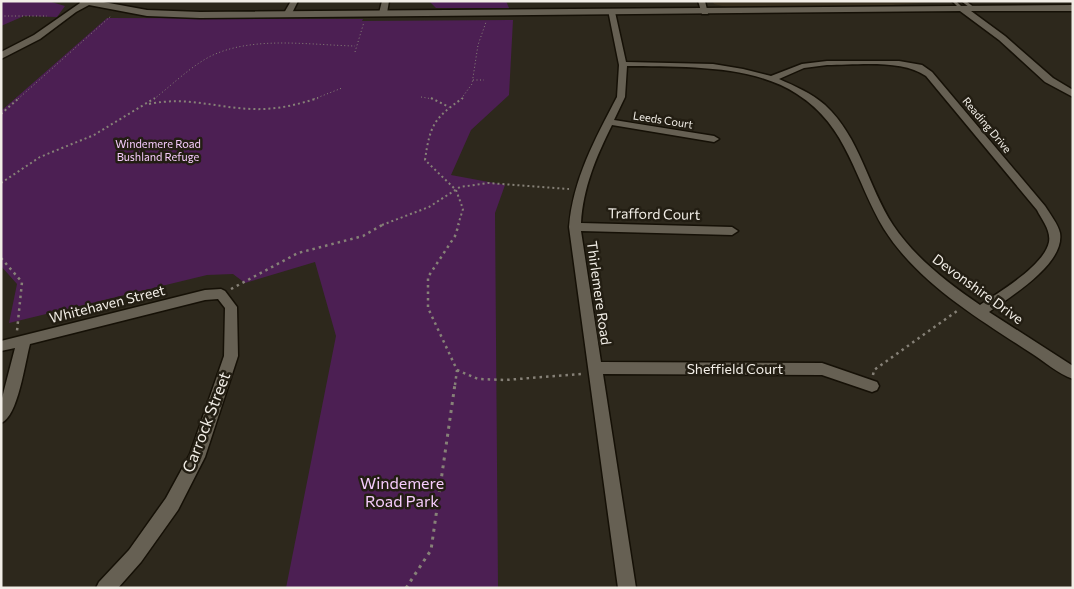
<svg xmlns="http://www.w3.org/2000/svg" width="1074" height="589" viewBox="0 0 1074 589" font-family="Commissioner,sans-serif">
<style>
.built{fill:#39301f}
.green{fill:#4c1f53}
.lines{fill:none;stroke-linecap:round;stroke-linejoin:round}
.lane-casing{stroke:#151006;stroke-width:3}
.street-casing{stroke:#151006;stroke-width:3}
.secondary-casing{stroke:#151006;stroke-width:3}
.path-far3{stroke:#868177;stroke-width:1;stroke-dasharray:1 2.5;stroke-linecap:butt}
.path-far2{stroke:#868177;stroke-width:2;stroke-dasharray:2 3;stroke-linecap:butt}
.path-far1{stroke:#868177;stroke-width:2.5;stroke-dasharray:2.5 4;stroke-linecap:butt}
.path{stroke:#868177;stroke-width:3;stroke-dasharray:3 5;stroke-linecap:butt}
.lane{fill:#666053;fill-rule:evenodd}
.street{fill:#666053;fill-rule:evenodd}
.secondary{fill:#666053;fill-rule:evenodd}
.labels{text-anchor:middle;stroke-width:5;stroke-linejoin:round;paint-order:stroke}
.far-street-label{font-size:11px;fill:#f2eee7;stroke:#231e13}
.far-park-label{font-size:11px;fill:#f6ccfc;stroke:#231e13}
.street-label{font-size:14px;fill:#f2eee7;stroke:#231e13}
.near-street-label{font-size:16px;fill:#f2eee7;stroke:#231e13}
.near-park-label{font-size:16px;fill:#f6ccfc;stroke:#231e13}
</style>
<rect width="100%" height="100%" fill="#2d281c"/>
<polygon class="built" points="712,1 945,1 866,7 780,8 726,7 714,4"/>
<g class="green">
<polygon points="1,1 48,1 65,6 57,17 24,16 1,26"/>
<polygon points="429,1 506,1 509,8 436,8"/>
<polygon points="107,18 363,19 362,21 513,20 509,95 471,130 451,175 505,185 495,213 498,588 286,588 336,336 315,262 245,283 233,274 207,275 9,323 17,284 1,266 1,111"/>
</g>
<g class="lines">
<g class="lane-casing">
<g id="lane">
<polygon points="952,1 956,1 963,8 963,10 961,10"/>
<polygon points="961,1 966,1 976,9 973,10"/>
</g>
</g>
<g class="street-casing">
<g id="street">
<polygon points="291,1 298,1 291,15 285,15 284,13"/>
<polygon points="382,1 389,1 387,13 383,15 379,13"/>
<polygon points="698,1 705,1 708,14 702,14"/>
<path d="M608 10 615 12 626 62 713 64 743 69 771 76 802 64 827 61H899L922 65 932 72 1045 206C1050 214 1058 224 1060 233 1065 264 1011 296 989 312L1073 366V379C1058 374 1044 361 1031 353 979 319 918 283 884 229 855 181 848 126 797 94 752 64 680 67 627 66L625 97 614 120 714 136 719 139 714 142 612 125C596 157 583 188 581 223L732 227 738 231 732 235 581 231 601 362 822 363 877 382 879 386 877 390 872 392 822 375 603 374 636 588H618L569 227C573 179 595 139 617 97L619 65ZM827 65C856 65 902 59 926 76L1037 210C1042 220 1051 230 1049 242 1044 266 999 292 980 305 948 283 915 258 893 225 868 187 860 137 825 105 811 93 795 86 779 79L804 68Z"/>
<path d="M221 289 225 291 237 307 238 356 205 457 178 510 141 562 118 588H96L99 582 129 550 166 498 190 454 224 356 225 308 218 299 205 300 30 344C25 362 18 417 1 423V402L15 348 1 351V341L205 290Z"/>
</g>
</g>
<g class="secondary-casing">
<polygon id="secondary" points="79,1 98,1 147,10 200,12 1073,5 1073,11 971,11 1005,36 1053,78 1073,90 1073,97 1045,82 999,40 960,11 200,18 147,16 89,5 76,12 40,39 1,59 1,52 34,35 80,3"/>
</g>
<g class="path-far3">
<polyline points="1,16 47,16"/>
<polyline points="355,52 364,22"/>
<polyline points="473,80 484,80"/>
<polyline points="421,97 433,99"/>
<polyline points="18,99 111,16"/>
<path d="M154 99C172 85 192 65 213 55 255 36 310 45 355 46"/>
<polyline points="314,99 342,88"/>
<polyline points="461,99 472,84 478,45 486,22"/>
</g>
<g class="path-far2">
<polyline points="431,98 449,107"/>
<path d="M149 104C189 96 215 108 253 109 275 110 297 105 318 98"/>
<polyline points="1,114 19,98"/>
<polyline points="1,183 40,157 94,135 155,98"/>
<polyline points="382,225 429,207 460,187 488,183 569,189"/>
<path d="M458 225 463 209 456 190 425 160C430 125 434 118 463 98"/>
</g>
<g class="path-far1">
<polyline points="1,258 22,282 17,331"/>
<polyline points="231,289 298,253 363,236 384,224"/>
<polyline points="457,370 478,379 505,380 582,374"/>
<polyline points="873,375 874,370 957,311"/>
<polyline points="455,385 457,370 428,308 428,277 455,236 459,224"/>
</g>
<polyline class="path" points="406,588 431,550 455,384"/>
<use href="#lane" class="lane"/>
<use href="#street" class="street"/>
<use href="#secondary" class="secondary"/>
</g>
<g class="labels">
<g class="far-street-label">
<text transform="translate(663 120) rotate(9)" y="4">Leeds Court</text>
<text transform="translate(987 125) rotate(50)" y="4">Reading Drive</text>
</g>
<g class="far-park-label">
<text x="158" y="148">Windemere Road<tspan x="158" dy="13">Bushland Refuge</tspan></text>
</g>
<g class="street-label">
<text transform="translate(654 214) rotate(1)" y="5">Trafford Court</text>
<text transform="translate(978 289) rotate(36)" y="5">Devonshire Drive</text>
<text transform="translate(599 293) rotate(82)" y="5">Thirlemere Road</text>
<text transform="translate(107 304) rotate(-14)" y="5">Whitehaven Street</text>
<text x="735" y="374">Sheffield Court</text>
</g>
<g class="near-street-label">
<text transform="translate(206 422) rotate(-69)" y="6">Carrock Street</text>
</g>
<g class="near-park-label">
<text x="402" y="489">Windemere<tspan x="402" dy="18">Road Park</tspan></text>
</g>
</g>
<rect width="1074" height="589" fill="none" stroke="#f2eee7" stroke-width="5"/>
</svg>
